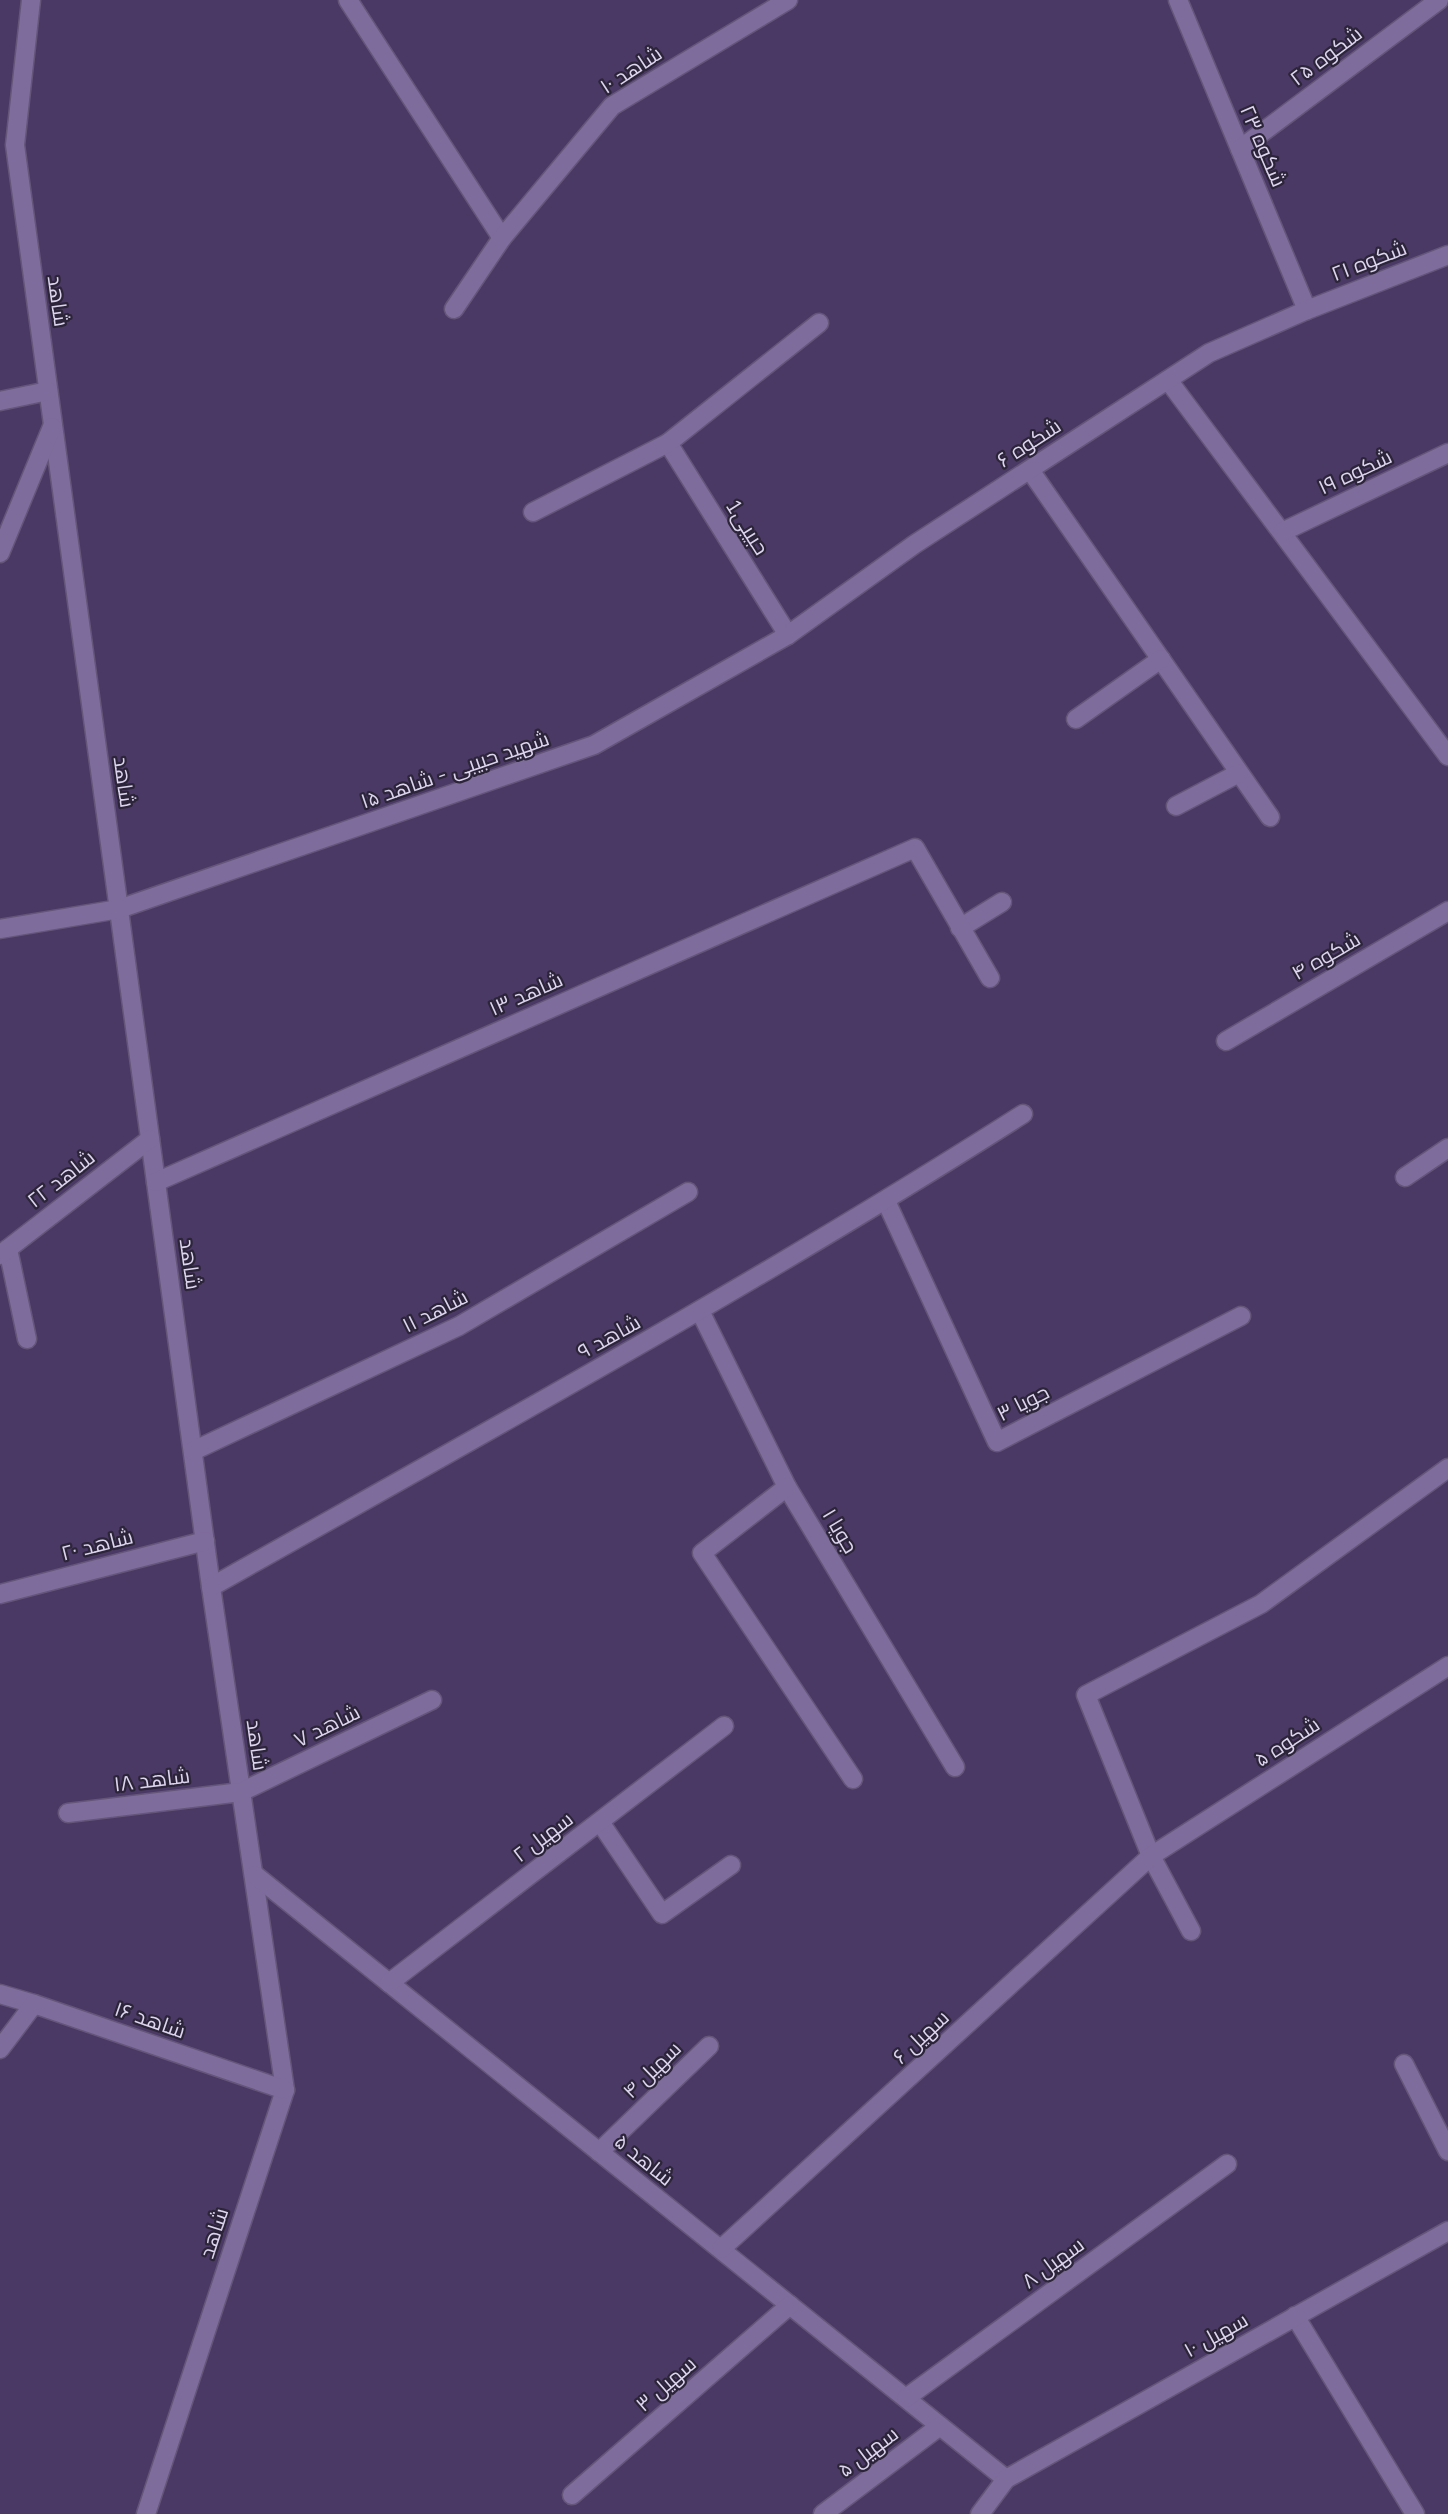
<svg xmlns="http://www.w3.org/2000/svg" width="1448" height="2514" viewBox="0 0 1448 2514" font-family="Mulish,Cairo,sans-serif">
<style>
.lines{fill:none;stroke-linecap:round;stroke-linejoin:round}
.street-casing{stroke:#645579;stroke-width:21}
.street{stroke:#7e6c9c;stroke-width:18}
.labels{text-anchor:middle;stroke-width:4.5;stroke-linejoin:round;paint-order:stroke}
.street-label{font-size:21px;fill:#ddd4ee;stroke:#2c2539}
</style>
<rect width="100%" height="100%" fill="#4a3964"/>
<g class="lines">
<g class="street-casing">
<g id="street">
<polyline points="31,0 15,145 211,1587 285,2090 146,2514"/>
<polyline points="348,0 502,238"/>
<polyline points="1178,0 1307,310"/>
<polyline points="1240,149 1439,0"/>
<polyline points="454,309 502,238 612,106 788,0"/>
<polyline points="1168,380 1448,756"/>
<polyline points="0,401 48,391"/>
<polyline points="668,443 788,635"/>
<polyline points="1030,470 1270,817"/>
<polyline points="533,512 668,443 819,323"/>
<polyline points="1282,532 1448,453"/>
<polyline points="0,553 52,427"/>
<polyline points="1076,719 1161,659"/>
<polyline points="1176,806 1239,773"/>
<polyline points="960,928 1002,902"/>
<polyline points="0,929 119,909 594,745 788,635 915,544 1209,353 1307,310 1448,255"/>
<polyline points="1226,1041 1448,911"/>
<polyline points="1405,1177 1448,1148"/>
<polyline points="156,1182 915,848 990,978"/>
<polyline points="886,1201 997,1442 1241,1316"/>
<polyline points="8,1249 27,1339"/>
<polyline points="0,1255 150,1139"/>
<polyline points="700,1311 787,1487 955,1767"/>
<polyline points="193,1451 459,1326 688,1192"/>
<polyline points="787,1487 702,1553 853,1779"/>
<path d="M211 1587C484 1433 758 1283 1023 1114"/>
<polyline points="0,1594 205,1541"/>
<polyline points="68,1813 241,1792 432,1700"/>
<polyline points="600,1822 662,1914 731,1865"/>
<polyline points="255,1875 1006,2479"/>
<polyline points="1191,1931 1151,1856 1086,1695 1261,1604 1448,1468"/>
<polyline points="389,1983 724,1726"/>
<polyline points="0,1994 34,2004 285,2090"/>
<polyline points="0,2049 34,2004"/>
<polyline points="1404,2064 1448,2151"/>
<polyline points="599,2152 709,2046"/>
<polyline points="721,2249 1151,1856 1448,1666"/>
<polyline points="1295,2316 1415,2514"/>
<polyline points="906,2398 1227,2164"/>
<polyline points="572,2495 790,2305"/>
<polyline points="823,2514 940,2426"/>
<polyline points="980,2514 1006,2479 1448,2231"/>
</g>
</g>
<use href="#street" class="street"/>
</g>
<g class="labels">
<g class="street-label">
<text transform="translate(1326 56) rotate(-37)" y="7">شکوه ۲۵</text>
<text transform="translate(631 70) rotate(-33)" y="7">شاهد ۱۰</text>
<text transform="translate(1263 146) rotate(67)" y="7">شکوه ۲۳</text>
<text transform="translate(1369 261) rotate(-21)" y="7">شکوه ۲۱</text>
<text transform="translate(58 301) rotate(82)" y="7">شاهد</text>
<text transform="translate(1029 443) rotate(-33)" y="7">شکوه ۶</text>
<text transform="translate(1355 472) rotate(-25)" y="7">شکوه ۱۹</text>
<text transform="translate(747 527) rotate(58)" y="7">حبیبی1</text>
<text transform="translate(455 770) rotate(-19)" y="7">شهید حبیبی - شاهد ۱۵</text>
<text transform="translate(124 782) rotate(82)" y="7">شاهد</text>
<text transform="translate(1326 956) rotate(-30)" y="7">شکوه ۴</text>
<text transform="translate(526 994) rotate(-24)" y="7">شاهد ۱۳</text>
<text transform="translate(61 1179) rotate(-38)" y="7">شاهد ۲۲</text>
<text transform="translate(190 1264) rotate(82)" y="7">شاهد</text>
<text transform="translate(435 1311) rotate(-27)" y="7">شاهد ۱۱</text>
<text transform="translate(609 1337) rotate(-29)" y="7">شاهد ۹</text>
<text transform="translate(1023 1403) rotate(-27)" y="7">جویا ۳</text>
<text transform="translate(840 1531) rotate(59)" y="7">جویا ۱</text>
<text transform="translate(97 1545) rotate(-14)" y="7">شاهد ۲۰</text>
<text transform="translate(327 1726) rotate(-26)" y="7">شاهد ۷</text>
<text transform="translate(1287 1742) rotate(-33)" y="7">شکوه ۵</text>
<text transform="translate(257 1745) rotate(82)" y="7">شاهد</text>
<text transform="translate(152 1780) rotate(-7)" y="7">شاهد ۱۸</text>
<text transform="translate(543 1837) rotate(-37)" y="7">سهیل ۲</text>
<text transform="translate(150 2020) rotate(19)" y="7">شاهد ۱۶</text>
<text transform="translate(921 2037) rotate(-43)" y="7">سهیل ۶</text>
<text transform="translate(652 2070) rotate(-44)" y="7">سهیل ۴</text>
<text transform="translate(644 2160) rotate(39)" y="7">شاهد ۵</text>
<text transform="translate(214 2233) rotate(-72)" y="7">شاهد</text>
<text transform="translate(1053 2263) rotate(-36)" y="7">سهیل ۸</text>
<text transform="translate(1216 2335) rotate(-29)" y="7">سهیل ۱۰</text>
<text transform="translate(666 2384) rotate(-41)" y="7">سهیل ۳</text>
<text transform="translate(868 2452) rotate(-37)" y="7">سهیل ۵</text>
</g>
</g>
</svg>
